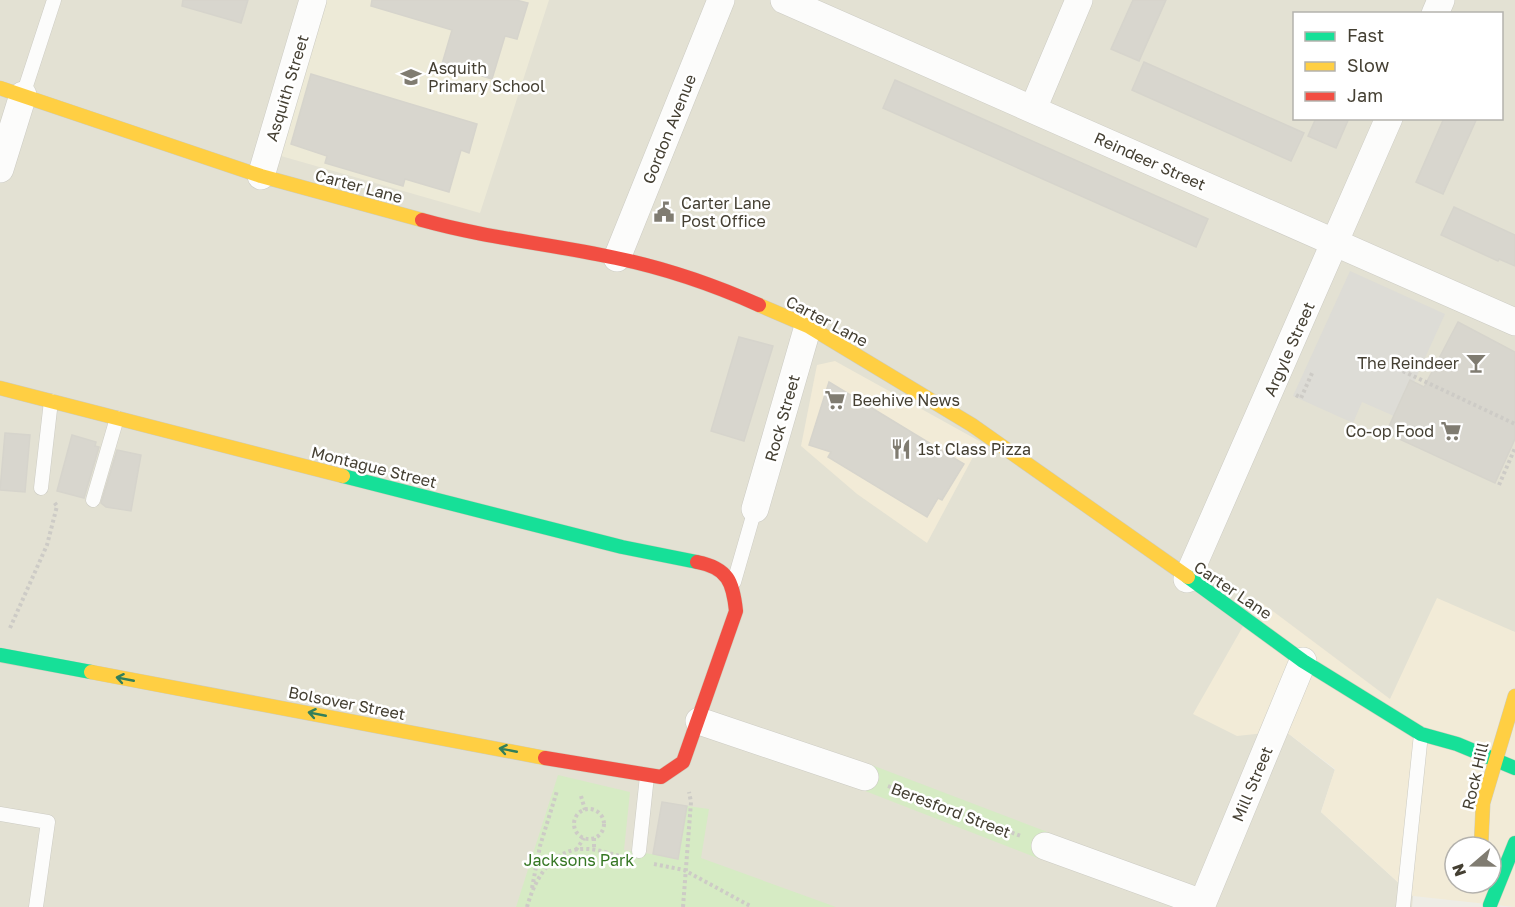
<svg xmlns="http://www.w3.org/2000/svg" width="1515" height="907" viewBox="0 0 1515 907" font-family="'Golos Text',sans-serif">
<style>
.residential{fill:#e3e1d3;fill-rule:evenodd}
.commercial{fill:#f2ebd7;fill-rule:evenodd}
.education{fill:#edead7}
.green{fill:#d6ebc4}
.parking{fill:#dddcd6}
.building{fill:#d8d6ce;stroke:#d6d4cc;stroke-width:1.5}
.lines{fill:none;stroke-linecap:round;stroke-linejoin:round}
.lane-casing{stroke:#cccbc3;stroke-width:15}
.street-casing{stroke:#cccbc3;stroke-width:28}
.fast-casing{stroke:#ceccbc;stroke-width:15}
.slow-casing{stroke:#ceccbc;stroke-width:15}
.jam-casing{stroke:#ceccbc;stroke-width:15}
.path{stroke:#cdcbc6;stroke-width:4;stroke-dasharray:3 3;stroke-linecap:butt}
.lane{stroke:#fcfcfb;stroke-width:14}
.street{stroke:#fcfcfb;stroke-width:27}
.fast{stroke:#16e098;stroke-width:14}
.slow{stroke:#ffcf43;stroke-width:14}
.jam{stroke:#f24e42;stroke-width:14}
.oneway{stroke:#327f5b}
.labels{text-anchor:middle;stroke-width:5;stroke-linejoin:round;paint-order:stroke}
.poi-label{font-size:16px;fill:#443f32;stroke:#fff;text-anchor:start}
.street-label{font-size:16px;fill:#443f32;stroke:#fff}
.park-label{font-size:16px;fill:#367724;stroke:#fff}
</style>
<rect width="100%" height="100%" fill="#eeede6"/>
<path class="residential" d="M0 0H1515V632L1511 631 1390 699 1285 731 1335 770 1321 812 1413 896 1412 907H0ZM1294 14H1502V118H1294Z"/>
<g class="commercial">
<polygon points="835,361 981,442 927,543 857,494 801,446 817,365"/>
<path d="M1437 598 1515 632V907L1413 896 1321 812 1335 769 1285 731 1237 736 1193 714 1258 600 1390 699ZM1455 847H1491V883H1455Z"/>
</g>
<polygon class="education" points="324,0 549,0 480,213 274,154"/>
<g class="green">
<polygon points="869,764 1050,833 1040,859 860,789"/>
<polygon points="558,775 630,792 624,850 678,858 687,806 709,809 701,858 836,907 516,907"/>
</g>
<polygon class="parking" points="1350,271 1445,314 1414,382 1410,380 1394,416 1362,402 1353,423 1293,396"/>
<g class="building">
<polygon points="183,0 248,0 241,23 182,6"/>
<polygon points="372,0 516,0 528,3 517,39 505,36 492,79 442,64 452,30 371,6"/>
<polygon points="1133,0 1166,0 1139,61 1111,49"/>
<polygon points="1144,62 1304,133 1291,161 1132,90"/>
<polygon points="311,74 477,124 469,153 461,150 449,192 405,179 403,186 325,163 327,156 291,144"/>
<polygon points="895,80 1208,219 1196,247 883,108"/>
<polygon points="1316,118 1349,118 1336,148 1308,136"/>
<polygon points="1444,118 1477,118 1443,194 1416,182"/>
<polygon points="1454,207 1515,235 1515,266 1499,259 1498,261 1441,235"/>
<polygon points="1458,322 1515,352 1515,439 1495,483 1386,433 1410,380 1424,387"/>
<polygon points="739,337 773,346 744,441 711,431"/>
<polygon points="829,382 964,464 942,500 938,498 927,517 828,457 831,452 809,445"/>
<polygon points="5,433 30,435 25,492 0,490"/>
<polygon points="72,435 96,442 95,446 99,447 84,498 57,491"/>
<polygon points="117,450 141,455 131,511 106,507 101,503"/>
<polygon points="662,802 687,806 678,859 653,854"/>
</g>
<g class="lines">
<g class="lane-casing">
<g id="lane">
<polyline points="23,95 54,0"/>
<polyline points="41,488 51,401"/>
<polyline points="93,500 117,418"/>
<polyline points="734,582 755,509"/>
<polyline points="0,814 48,822 36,907"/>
<polyline points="639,851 647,776"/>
<polyline points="1403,907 1421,734"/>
</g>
</g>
<g class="street-casing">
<g id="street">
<polyline points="784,0 1515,322"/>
<polyline points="1435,14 1441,0"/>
<polyline points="1033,109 1079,0"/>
<polyline points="0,169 23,95"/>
<polyline points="261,176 313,0"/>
<polyline points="617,258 721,0"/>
<polyline points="755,509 808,326"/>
<polyline points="1187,579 1389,118"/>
<polyline points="699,721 865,777"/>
<polyline points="1045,846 1202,903"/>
<polyline points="1201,907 1303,661"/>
</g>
</g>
<g class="fast-casing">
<g id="fast">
<polyline points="343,476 622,547 697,562"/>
<polyline points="1188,577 1303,661 1421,734 1457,744 1515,768"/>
<polyline points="0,655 91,672"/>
<polyline points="1490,905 1515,843"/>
</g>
</g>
<g class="slow-casing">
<g id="slow">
<polyline points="0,88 261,176 422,220"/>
<polyline points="759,305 808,326 972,425 1188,577"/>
<polyline points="0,388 343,476"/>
<polyline points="91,672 545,758"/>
<polyline points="1481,847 1483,803 1515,696"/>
</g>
</g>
<g class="jam-casing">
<g id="jam">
<path d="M422 220C486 238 551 244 616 258 664 268 714 285 759 305"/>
<path d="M545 758 661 777 683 762 736 611C733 582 728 568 697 562"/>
</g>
</g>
<g class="path">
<polyline points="1392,366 1515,424"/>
<polyline points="1296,395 1301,398 1313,371"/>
<polyline points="1499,485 1515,448"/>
<polyline points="10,628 47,545 57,506 54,502"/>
<polyline points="888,786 1021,836"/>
<polyline points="581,796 585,810"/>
<circle cx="589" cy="824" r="15"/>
<polyline points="594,838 594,850"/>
<polyline points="576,850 584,838"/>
<polyline points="654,864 684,870 752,907"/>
<polyline points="532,888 540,846 557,791"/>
<path d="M527 907C535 878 553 847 587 849 598 849 610 854 620 856"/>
<polyline points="683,907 691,802 689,792"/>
</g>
<use href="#lane" class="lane"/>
<use href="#street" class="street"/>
<use href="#fast" class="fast"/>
<use href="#slow" class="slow"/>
<use href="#jam" class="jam"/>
</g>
<defs><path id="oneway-shaft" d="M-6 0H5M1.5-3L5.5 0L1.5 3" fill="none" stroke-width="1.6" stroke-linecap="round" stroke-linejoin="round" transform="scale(1.5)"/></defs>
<g class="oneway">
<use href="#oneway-shaft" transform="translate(125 679) rotate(-169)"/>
<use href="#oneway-shaft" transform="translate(317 714) rotate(-169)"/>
<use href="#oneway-shaft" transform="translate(508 750) rotate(-169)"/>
</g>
<defs>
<g id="school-bare" transform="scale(1.62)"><path d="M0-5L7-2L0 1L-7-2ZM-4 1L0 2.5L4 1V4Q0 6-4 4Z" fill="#807c71" stroke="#fff" stroke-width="2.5" paint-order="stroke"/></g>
<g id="civic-bare" transform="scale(1.62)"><path d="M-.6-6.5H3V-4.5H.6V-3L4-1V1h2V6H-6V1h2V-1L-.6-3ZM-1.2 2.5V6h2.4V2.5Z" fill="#807c71" stroke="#fff" stroke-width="2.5" paint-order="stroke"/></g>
<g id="bar-bare" transform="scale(1.62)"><path d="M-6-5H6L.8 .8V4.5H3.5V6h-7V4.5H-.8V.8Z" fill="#807c71" stroke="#fff" stroke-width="2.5" paint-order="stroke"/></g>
<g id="supermarket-bare" transform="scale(1.62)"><path d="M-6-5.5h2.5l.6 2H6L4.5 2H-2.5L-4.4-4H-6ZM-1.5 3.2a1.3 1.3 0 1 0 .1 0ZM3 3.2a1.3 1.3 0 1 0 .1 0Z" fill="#807c71" stroke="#fff" stroke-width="2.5" paint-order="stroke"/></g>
<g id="restaurant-bare" transform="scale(1.62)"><path d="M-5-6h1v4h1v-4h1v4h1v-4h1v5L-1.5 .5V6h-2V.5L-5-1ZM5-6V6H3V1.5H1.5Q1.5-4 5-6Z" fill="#807c71" stroke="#fff" stroke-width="2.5" paint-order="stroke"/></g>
</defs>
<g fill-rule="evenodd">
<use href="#school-bare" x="411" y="77"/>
<use href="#civic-bare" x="664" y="212"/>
<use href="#bar-bare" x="1476" y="363"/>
<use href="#supermarket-bare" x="835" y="400"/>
<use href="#supermarket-bare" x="1451" y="431"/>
<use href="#restaurant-bare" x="901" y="449"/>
</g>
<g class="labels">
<g class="poi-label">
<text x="428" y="74">Asquith<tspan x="428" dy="18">Primary School</tspan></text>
<text x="681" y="209">Carter Lane<tspan x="681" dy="18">Post Office</tspan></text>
<text x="1459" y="369" text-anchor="end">The Reindeer</text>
<text x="852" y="406">Beehive News</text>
<text x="1434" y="437" text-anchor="end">Co-op Food</text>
<text x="918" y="455">1st Class Pizza</text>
</g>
<g class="street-label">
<text transform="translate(287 88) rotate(-73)" y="6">Asquith Street</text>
<text transform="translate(669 129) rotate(-68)" y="6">Gordon Avenue</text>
<text transform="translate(1150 161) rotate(24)" y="6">Reindeer Street</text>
<text transform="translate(359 186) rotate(15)" y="6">Carter Lane</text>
<text transform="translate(827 321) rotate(28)" y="6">Carter Lane</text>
<text transform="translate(1289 349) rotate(-66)" y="6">Argyle Street</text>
<text transform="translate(782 418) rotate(-74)" y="6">Rock Street</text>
<text transform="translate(374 467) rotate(14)" y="6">Montague Street</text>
<text transform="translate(1233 590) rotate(34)" y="6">Carter Lane</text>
<text transform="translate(347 703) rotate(11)" y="6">Bolsover Street</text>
<text transform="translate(1475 776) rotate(-77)" y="6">Rock Hill</text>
<text transform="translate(1252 784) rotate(-67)" y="6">Mill Street</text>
<text transform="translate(951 810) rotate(21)" y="6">Beresford Street</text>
</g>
<g class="park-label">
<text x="579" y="866">Jacksons Park</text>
</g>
</g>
<rect x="1293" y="12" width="210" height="108" fill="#ffffff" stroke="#b4b2ad" stroke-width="1.5"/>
<rect x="1305" y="32" width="30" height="9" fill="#16e098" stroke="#b4b2ad" stroke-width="1.5"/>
<text x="1347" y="42" font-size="18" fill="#443f32">Fast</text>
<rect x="1305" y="62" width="30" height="9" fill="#ffcf43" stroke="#b4b2ad" stroke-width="1.5"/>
<text x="1347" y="72" font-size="18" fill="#443f32">Slow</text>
<rect x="1305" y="92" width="30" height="9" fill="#f24e42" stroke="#b4b2ad" stroke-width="1.5"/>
<text x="1347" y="102" font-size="18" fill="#443f32">Jam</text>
<g transform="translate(1473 865) rotate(250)"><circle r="28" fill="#ffffff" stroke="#b4b2ad" stroke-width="1.5"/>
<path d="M0-4.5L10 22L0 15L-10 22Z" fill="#807c71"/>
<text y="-9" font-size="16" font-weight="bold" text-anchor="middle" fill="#443f32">N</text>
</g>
</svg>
